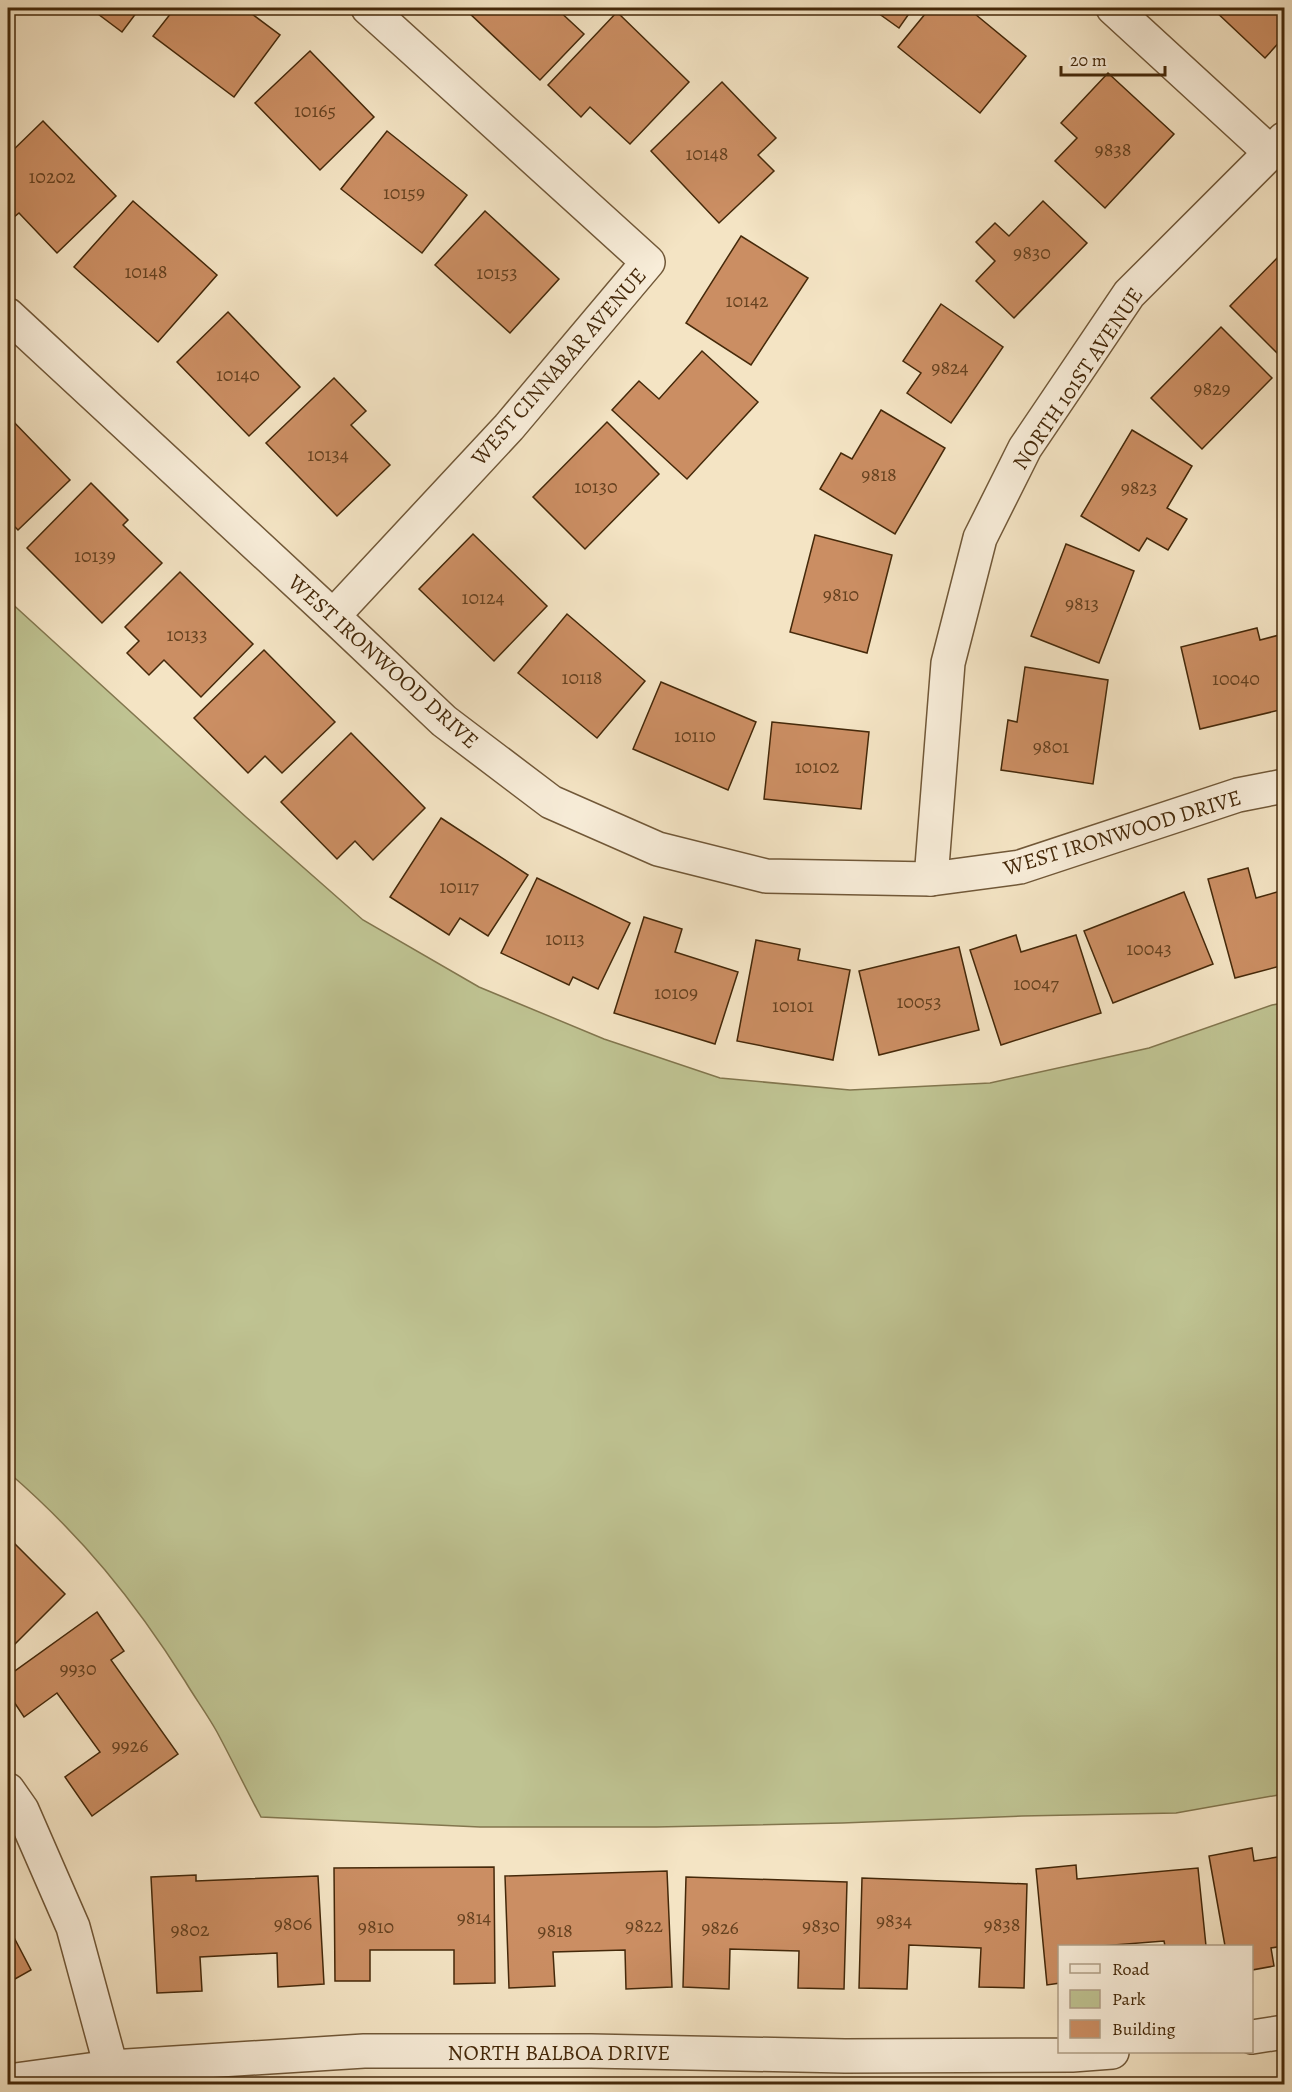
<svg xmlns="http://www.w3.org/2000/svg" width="1292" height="2092" viewBox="0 0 1292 2092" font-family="Alegreya,serif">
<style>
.green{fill:#bfc392;stroke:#82764e;stroke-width:1.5}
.building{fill:#cb8e63;stroke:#45290a;stroke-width:1.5}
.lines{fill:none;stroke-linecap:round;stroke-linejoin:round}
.street-casing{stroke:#715838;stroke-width:36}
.street{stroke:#f8edd9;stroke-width:33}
.labels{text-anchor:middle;stroke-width:4.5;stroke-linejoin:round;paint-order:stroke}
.number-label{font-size:20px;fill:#664220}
.street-label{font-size:22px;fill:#45290a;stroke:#f8edd9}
</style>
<rect width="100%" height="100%" fill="#f4e4c4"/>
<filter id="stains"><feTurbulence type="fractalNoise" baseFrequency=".00333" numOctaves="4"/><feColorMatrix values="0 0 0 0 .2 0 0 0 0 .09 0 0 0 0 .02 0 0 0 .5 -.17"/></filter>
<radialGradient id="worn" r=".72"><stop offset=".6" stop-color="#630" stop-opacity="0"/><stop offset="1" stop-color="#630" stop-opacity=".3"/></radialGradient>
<path class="green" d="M8 600 246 817 363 920 479 987 604 1039 720 1078 850 1090 990 1083 1149 1048 1272 1005 1284 1003V1794L1176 1813 1022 1816 842 1823 656 1827H480L261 1817C246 1789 232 1760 217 1732 207 1714 195 1698 185 1681 134 1600 81 1535 8 1472Z"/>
<g class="building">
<polygon points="90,8 140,8 122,32"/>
<polygon points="175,8 244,8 280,35 234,97 153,36"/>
<polygon points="469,8 556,8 584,34 540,80 466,10"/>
<polygon points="871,8 913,8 899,28"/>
<polygon points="930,8 980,8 975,14 1026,56 980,113 898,47"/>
<polygon points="1212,8 1284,8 1284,37 1265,58"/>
<polygon points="617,12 689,82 630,144 590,107 581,117 548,85"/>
<polygon points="310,51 374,117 320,170 255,103"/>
<polygon points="1108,73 1174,134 1105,208 1055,161 1077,138 1061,123"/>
<polygon points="722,82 776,138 758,155 774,171 719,223 651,151"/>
<polygon points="43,121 116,196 57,253 19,213 8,222 8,155"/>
<polygon points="387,131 467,195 422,253 341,189"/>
<polygon points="133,201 217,275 158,342 74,267"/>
<polygon points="1043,201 1087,243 1014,318 976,281 995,261 976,242 995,223 1009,236"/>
<polygon points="485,211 559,279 510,333 435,265"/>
<polygon points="741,236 808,278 751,365 686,323"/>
<polygon points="1284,251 1284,354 1281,357 1230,306"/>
<polygon points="941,304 1003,347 951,423 907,393 921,373 903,361"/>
<polygon points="228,312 300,387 249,436 177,362"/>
<polygon points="1221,327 1272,378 1202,449 1151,398"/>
<polygon points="702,351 758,402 687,479 612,410 639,381 659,399"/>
<polygon points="334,378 366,411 351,425 390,465 337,516 266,443"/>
<polygon points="881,410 945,448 895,534 820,489 841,453 852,459"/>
<polygon points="8,416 70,480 18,530 8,520"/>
<polygon points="607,422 659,474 585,549 533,497"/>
<polygon points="1132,430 1192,466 1167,508 1187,519 1168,550 1147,538 1139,551 1081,516"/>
<polygon points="91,483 128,520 123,525 162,563 102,623 27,548"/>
<polygon points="473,534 547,606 494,661 419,589"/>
<polygon points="815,535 892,555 867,653 790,632"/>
<polygon points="1066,544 1134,571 1099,663 1031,636"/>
<polygon points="180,572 253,644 201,697 164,660 149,675 127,653 139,641 125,627"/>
<polygon points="567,614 645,681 597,738 518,673"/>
<polygon points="1257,628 1260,640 1283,634 1284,641 1284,709 1200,729 1181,647"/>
<polygon points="264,650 335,722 282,773 265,756 248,773 194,718"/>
<polygon points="1025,667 1108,680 1093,784 1001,770 1008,720 1017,722"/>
<polygon points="661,682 756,722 728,790 633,749"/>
<polygon points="772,722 869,732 861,809 764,799"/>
<polygon points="351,733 425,808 373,860 355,841 337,859 281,802"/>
<polygon points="441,818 528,875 488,936 460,918 449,935 390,897"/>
<polygon points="1248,868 1256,898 1284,890 1284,965 1235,978 1208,879"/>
<polygon points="537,878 630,923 598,989 573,977 569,985 501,953"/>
<polygon points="1184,892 1213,964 1113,1003 1084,931"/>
<polygon points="644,917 682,929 675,952 738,972 715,1044 614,1013"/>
<polygon points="1016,935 1021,952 1076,935 1101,1013 1001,1045 970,950"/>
<polygon points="756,940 800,949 798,960 850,970 833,1060 737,1041"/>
<polygon points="959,947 979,1030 879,1055 859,971"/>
<polygon points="8,1537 65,1594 8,1651"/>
<polygon points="97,1612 124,1651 111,1660 178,1754 92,1816 65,1777 100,1752 57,1693 24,1717 8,1693 8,1676"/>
<polygon points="1252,1848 1254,1861 1284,1856 1284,1946 1271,1948 1274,1966 1252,1970 1252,1946 1225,1946 1209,1856"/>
<polygon points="1076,1865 1077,1879 1198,1868 1206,1946 1165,1946 1164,1941 1101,1946 1060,1946 1060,1983 1047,1985 1036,1869"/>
<polygon points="494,1867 495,1983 454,1984 454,1950 370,1950 370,1981 335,1981 334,1868"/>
<polygon points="667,1871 672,1987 626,1989 625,1950 553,1952 555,1986 509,1988 505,1876"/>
<polygon points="196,1875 196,1881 318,1876 324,1984 278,1987 277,1953 200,1957 202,1991 157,1993 151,1877"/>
<polygon points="686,1877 847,1882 844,1989 798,1988 799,1951 730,1949 729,1989 683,1987"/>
<polygon points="862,1878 1027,1884 1024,1988 979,1987 981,1948 909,1945 907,1989 859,1988"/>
<polygon points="8,1926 31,1970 8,1983"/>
</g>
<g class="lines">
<g class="street-casing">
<g id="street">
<polyline points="1113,8 1270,152"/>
<polyline points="8,315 333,616 444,721 551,802 658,849 766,876 931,879 1020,867 1238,795 1284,786"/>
<polyline points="333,616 509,427 648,262 368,8"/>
<polyline points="931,879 948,663 980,538 1025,448 1129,294 1284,139"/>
<polyline points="8,1790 22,1810 73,1927 111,2067 113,2084"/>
<polyline points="1252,2037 1284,2032"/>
<polyline points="8,2081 111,2067 364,2051 591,2051 845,2056 1072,2055 1112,2052"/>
</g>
</g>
<use href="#street" class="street"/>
</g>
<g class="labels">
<g class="number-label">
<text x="315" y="117">10165</text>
<text x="1113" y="156">9838</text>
<text x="707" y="160">10148</text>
<text x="52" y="183">10202</text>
<text x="404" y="199">10159</text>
<text x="1032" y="259">9830</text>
<text x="146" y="278">10148</text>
<text x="497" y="279">10153</text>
<text x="747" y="307">10142</text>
<text x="950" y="374">9824</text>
<text x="238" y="381">10140</text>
<text x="1212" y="395">9829</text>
<text x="328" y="461">10134</text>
<text x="879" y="481">9818</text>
<text x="596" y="493">10130</text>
<text x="1139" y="494">9823</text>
<text x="95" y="562">10139</text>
<text x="841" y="601">9810</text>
<text x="483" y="604">10124</text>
<text x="1082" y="610">9813</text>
<text x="187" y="641">10133</text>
<text x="582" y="684">10118</text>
<text x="1236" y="685">10040</text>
<text x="695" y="742">10110</text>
<text x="1051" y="753">9801</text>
<text x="817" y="773">10102</text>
<text x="459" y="893">10117</text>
<text x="565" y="945">10113</text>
<text x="1149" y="955">10043</text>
<text x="1036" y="990">10047</text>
<text x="676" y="999">10109</text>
<text x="919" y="1008">10053</text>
<text x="793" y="1012">10101</text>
<text x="78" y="1675">9930</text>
<text x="130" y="1752">9926</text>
<text x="474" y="1924">9814</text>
<text x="894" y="1927">9834</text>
<text x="293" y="1930">9806</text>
<text x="1002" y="1931">9838</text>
<text x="644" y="1932">9822</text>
<text x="821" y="1932">9830</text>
<text x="376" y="1933">9810</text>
<text x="720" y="1934">9826</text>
<text x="190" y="1936">9802</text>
<text x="555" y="1937">9818</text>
</g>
<g class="street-label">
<text transform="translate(558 366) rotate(-49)" y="8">WEST CINNABAR AVENUE</text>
<text transform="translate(1077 378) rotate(-56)" y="8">NORTH 101ST AVENUE</text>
<text transform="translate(384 661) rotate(42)" y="8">WEST IRONWOOD DRIVE</text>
<text transform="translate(1122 832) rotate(-17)" y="8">WEST IRONWOOD DRIVE</text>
<text x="559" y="2060">NORTH BALBOA DRIVE</text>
</g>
</g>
<rect width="1292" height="2092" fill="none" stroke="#f4e4c4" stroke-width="30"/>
<rect x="9" y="9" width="1274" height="2074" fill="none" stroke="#45290a" stroke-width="3"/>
<rect x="15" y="15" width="1262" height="2062" fill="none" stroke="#45290a" stroke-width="1.5"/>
<rect x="1058" y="1945" width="195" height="108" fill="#f8edd9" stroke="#b09f86" stroke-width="1.5"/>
<rect x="1070" y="1964" width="30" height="9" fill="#f8edd9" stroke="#b09f86" stroke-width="1.5"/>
<text x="1112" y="1975" font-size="18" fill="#45290a">Road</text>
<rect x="1070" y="1990" width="30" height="18" fill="#bfc392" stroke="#b09f86" stroke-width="1.5"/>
<text x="1112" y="2005" font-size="18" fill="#45290a">Park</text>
<rect x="1070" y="2020" width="30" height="18" fill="#cb8e63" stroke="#b09f86" stroke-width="1.5"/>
<text x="1112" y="2035" font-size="18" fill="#45290a">Building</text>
<path d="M1061 66v9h104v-9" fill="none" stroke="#45290a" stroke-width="3"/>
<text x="1070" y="66" font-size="18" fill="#45290a" stroke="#f8edd9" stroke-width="4.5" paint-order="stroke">20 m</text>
<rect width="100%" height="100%" filter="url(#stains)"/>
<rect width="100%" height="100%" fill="url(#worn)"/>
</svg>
